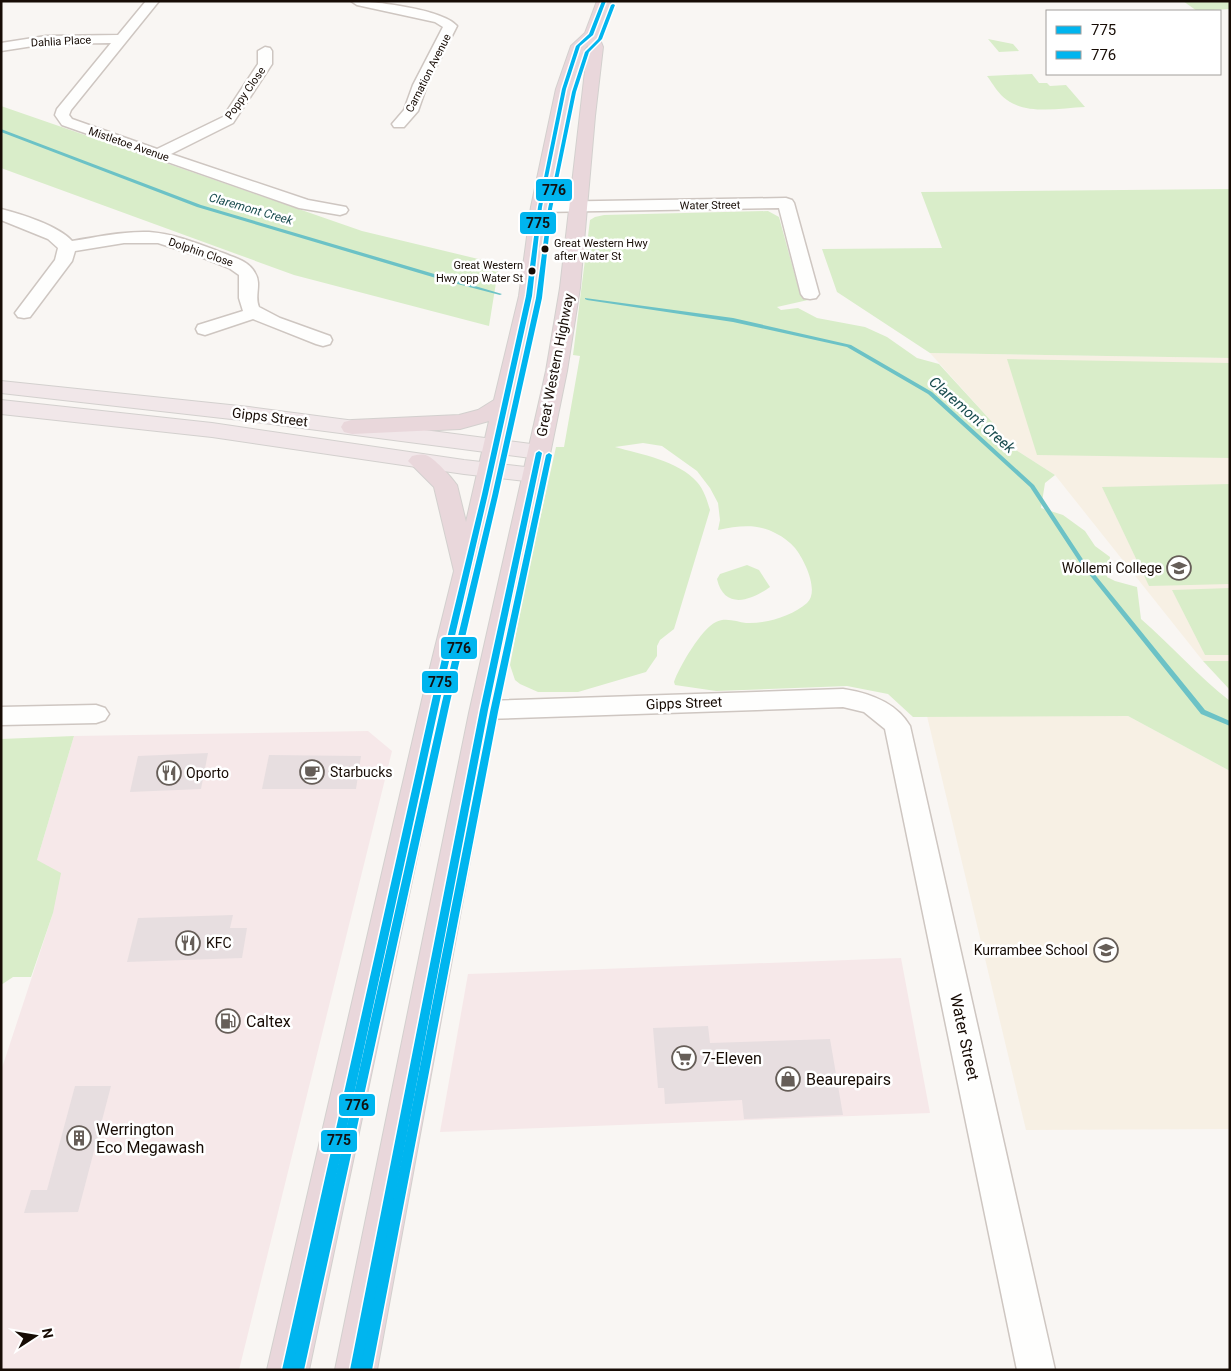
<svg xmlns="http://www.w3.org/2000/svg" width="1231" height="1371" viewBox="0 0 1231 1371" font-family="Roboto,sans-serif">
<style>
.commercial{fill:#f6e8e9}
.education{fill:#f7f0e4}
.green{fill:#d9edc9}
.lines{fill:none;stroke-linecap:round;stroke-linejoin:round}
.stream{fill:#6cc2c6;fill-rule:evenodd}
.building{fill:#e7dee0}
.minor-casing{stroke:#cec6c1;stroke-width:3}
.major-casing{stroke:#d3d0ce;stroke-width:2}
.highway-casing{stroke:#d3d0ce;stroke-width:2}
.minor{fill:#fefefd;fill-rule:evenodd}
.major{fill:#f1e7e9;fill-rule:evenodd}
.highway{fill:#e9d7db;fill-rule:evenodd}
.bus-1-casing{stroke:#fff;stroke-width:3}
.bus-2-casing{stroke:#fff;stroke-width:3}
.bus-1{fill:#00b5ef;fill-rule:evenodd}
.bus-2{fill:#00b5ef;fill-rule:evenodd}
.bus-dot{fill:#170c05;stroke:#fff;stroke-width:2}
.labels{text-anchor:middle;stroke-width:5;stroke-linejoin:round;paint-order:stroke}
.far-street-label{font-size:11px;fill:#170c05;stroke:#fff}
.far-bus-label{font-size:11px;fill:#170c05;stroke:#fff;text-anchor:start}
.far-water-label{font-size:12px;font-style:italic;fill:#184b4e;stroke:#fff}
.street-label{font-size:14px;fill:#170c05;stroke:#fff}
.poi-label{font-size:14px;fill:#170c05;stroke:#fff;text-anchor:start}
.water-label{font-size:15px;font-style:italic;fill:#184b4e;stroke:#fff}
.near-poi-label{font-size:16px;fill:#170c05;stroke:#fff;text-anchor:start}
.near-street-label{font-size:16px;fill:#170c05;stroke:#fff}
.line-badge{stroke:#fff;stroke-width:2}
.pale-badge-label{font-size:14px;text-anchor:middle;font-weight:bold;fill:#111}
</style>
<rect width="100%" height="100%" fill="#f9f6f3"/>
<g class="commercial">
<polygon points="368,731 392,751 239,1370 1,1370 1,1071 53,913 37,860 74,736"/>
<polygon points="901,958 930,1113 440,1132 468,974"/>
</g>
<g class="education">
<polygon points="930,353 1230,358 1230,661 1203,661 1055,475 1005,443 993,423"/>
<polygon points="927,716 1128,716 1230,771 1230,1129 1026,1130"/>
</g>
<g class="green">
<polygon points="1183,1 1230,1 1230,9 1197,11"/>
<polygon points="988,39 1013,44 1019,51 999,52"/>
<path d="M1032 74 1039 83H1047L1050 86 1066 85 1085 107C1061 108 1028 115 1007 100 999 95 993 84 987 76Z"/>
<polygon points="1,106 362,231 499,264 489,326 294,275 1,168"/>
<polygon points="1230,189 1230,358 930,353 837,292 822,249 942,248 921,192"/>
<path d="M768 211 779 217 797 283 808 300 777 307 781 310 798 308 817 318 865 327 887 337 917 358 939 364 993 423 1005 443 1055 475 1045 483 1041 508 1063 515 1085 531 1095 546 1110 557 1107 577 1115 581 1137 587 1141 619C1172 646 1198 676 1230 701V771L1128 716 913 717 888 694 847 686 716 691 675 685 674 682C679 667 702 628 716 622 726 617 737 622 746 623 766 624 792 616 807 603 820 591 804 559 795 548 790 542 783 537 777 534 757 523 739 526 718 530L720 520 718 503 710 488 697 471 662 446 643 443 615 447C640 454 679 461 697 482 704 490 707 500 710 510L674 629 660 640 657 646V656L646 672 578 692H538L520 684 515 680 510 665 527 577 556 447H564L580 356 573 355 590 220 595 217 604 215Z"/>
<polygon points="1007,359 1230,363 1230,458 1037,455"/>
<polygon points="1230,484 1230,584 1149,586 1102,487"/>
<path d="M747 565 759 570 770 587C751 601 724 610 717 579L720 574Z"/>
<polygon points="1230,588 1230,655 1205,655 1172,590"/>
<polygon points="1203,661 1230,661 1230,690"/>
<polygon points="74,736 37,860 61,873 53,913 31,977 13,977 1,985 1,739"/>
</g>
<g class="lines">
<g class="stream">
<polygon points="1,129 201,205 502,294 500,295 446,281 197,207 1,132"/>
<polygon points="585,298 733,318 851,345 932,392 1034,485 1084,561 1205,710 1230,721 1230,726 1201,714 1080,563 1030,487 928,394 847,347 733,322 587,300 585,299"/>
</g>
</g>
<g class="building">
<polygon points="208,753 201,789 130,792 138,756"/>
<polygon points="269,755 361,756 356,789 262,789"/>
<polygon points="233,915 230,928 247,928 242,958 127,962 138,918"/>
<polygon points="708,1026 710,1043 830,1039 843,1115 744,1119 742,1100 665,1104 664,1088 658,1088 653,1028"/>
<polygon points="75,1086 111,1086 78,1212 24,1213 31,1190 47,1190"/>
</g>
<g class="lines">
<g class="minor-casing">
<g id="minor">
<polygon points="146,1 159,1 71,110 69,115 72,119 157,149 223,117 258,64 258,51 265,47 270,48 272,51 272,64 233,123 171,154 308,200 346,207 348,210 346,213 340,215 299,208 62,125 55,115 57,109 111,43 46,44 1,51 1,43 46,36 118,35"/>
<path d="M351 1C373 1 443 9 457 26L427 85 418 111 404 127H394L392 124 404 110 413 85 443 27 435 22 357 5Z"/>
<polygon points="786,198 792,200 794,203 819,294 816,298 810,299 804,298 801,294 779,208 540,212 534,210 532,207 534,204 540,202"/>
<path d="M1 209C21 214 59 226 72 241 97 237 123 231 149 232 175 234 199 244 223 253 235 258 249 261 255 273 262 284 254 296 259 307L280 318 330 336 332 340 330 344 323 346 316 344 253 319 205 335 198 333 196 329 198 325 243 311 239 298V275L229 268 201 257 158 243H124L75 251 72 261 30 317 24 318 18 317 15 313 55 260 58 248 48 239 1 220Z"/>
<path d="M843 689C869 693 896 702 910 726L1055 1370H1017L885 729 864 712 843 707 484 719 475 716 471 710 475 704 484 701Z"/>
<polygon points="96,705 105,708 109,714 105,720 96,723 1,725 1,707"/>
</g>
</g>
<g class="major-casing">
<g id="major">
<polygon points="1,381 249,407 539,445 547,447 550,452 547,457 539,459 249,421 1,393"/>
<polygon points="1,400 212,423 464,460 534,468 542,470 546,475 542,480 534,482 464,474 212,437 1,414"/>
</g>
</g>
<g class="highway-casing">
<path id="highway" d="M597 1H611L598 35 603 47 595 116 580 288 567 371 497 713 377 1370H335L469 713 546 371 560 288 588 45 585 48 572 89 549 207 539 296 497 494 450 700 309 1370H267L422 700 454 571 434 487 408 461 412 456C417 455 422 453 428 456 436 460 451 477 457 485L466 522 489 421 460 429 352 434 344 432 341 427 344 422 352 420 459 415 478 410 494 400 519 296 531 207 556 89 571 46 585 33Z"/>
</g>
<use href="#minor" class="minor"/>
<use href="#major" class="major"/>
<use href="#highway" class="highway"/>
<g class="bus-1-casing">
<g id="bus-1">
<polygon points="602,1 606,1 593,35 580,46 566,89 542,207 532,296 488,494 440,700 294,1370 282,1370 432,700 482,494 526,296 538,207 562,89 576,46 589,34"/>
<polygon points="539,451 542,453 488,710 362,1370 350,1370 480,710 536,453"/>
</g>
</g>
<g class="bus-2-casing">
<g id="bus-2">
<polygon points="613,4 615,5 602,39 589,52 576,92 552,209 542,298 498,496 450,702 304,1370 292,1370 442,702 492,496 536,298 548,209 572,92 585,52 598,39 611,5"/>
<polygon points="549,453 552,455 498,712 372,1370 360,1370 490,712 546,455"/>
</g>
</g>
<use href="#bus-1" class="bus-1"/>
<use href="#bus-2" class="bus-2"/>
</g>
<defs>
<g id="school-ring" transform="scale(1.25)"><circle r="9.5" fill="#fff" stroke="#665e58" stroke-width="1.5"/><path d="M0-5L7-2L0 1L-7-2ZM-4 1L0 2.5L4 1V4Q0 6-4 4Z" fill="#665e58"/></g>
<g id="cafe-ring" transform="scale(1.25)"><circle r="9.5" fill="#fff" stroke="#665e58" stroke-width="1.5"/><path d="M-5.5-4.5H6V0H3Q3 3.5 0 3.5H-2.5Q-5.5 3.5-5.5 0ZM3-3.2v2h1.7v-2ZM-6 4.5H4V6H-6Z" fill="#665e58"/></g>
<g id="restaurant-ring" transform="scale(1.25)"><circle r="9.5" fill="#fff" stroke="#665e58" stroke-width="1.5"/><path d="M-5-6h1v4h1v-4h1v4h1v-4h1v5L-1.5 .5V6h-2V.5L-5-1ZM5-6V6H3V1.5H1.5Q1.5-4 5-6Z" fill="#665e58"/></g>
<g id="fuel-ring" transform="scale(1.25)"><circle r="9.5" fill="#fff" stroke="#665e58" stroke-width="1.5"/><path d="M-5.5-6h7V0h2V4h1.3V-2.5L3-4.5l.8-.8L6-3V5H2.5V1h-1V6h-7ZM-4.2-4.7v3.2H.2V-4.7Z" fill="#665e58"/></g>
<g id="supermarket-ring" transform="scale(1.25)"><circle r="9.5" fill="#fff" stroke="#665e58" stroke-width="1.5"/><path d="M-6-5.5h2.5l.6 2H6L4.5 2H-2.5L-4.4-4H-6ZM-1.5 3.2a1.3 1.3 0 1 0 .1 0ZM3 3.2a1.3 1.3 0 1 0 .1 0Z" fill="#665e58"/></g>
<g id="shop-ring" transform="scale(1.25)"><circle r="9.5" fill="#fff" stroke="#665e58" stroke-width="1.5"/><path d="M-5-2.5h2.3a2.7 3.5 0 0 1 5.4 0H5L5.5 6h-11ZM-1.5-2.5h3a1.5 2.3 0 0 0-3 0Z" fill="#665e58"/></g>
<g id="building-ring" transform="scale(1.25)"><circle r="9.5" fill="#fff" stroke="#665e58" stroke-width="1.5"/><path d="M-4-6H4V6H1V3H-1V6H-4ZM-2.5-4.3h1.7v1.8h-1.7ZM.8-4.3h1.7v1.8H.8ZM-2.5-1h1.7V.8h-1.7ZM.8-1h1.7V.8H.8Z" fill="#665e58"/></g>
</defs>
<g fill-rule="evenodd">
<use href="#school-ring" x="1179" y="568"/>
<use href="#cafe-ring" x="312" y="772"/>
<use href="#restaurant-ring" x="169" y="773"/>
<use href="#restaurant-ring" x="188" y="943"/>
<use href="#school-ring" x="1106" y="950"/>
<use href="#fuel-ring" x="228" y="1021"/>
<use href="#supermarket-ring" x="684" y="1058"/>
<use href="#shop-ring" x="788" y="1079"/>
<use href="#building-ring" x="79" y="1138"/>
</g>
<g class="bus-dot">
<circle cx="545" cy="249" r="4.5"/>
<circle cx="532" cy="271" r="4.5"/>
</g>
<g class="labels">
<g class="far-street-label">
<text transform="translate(61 41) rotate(-3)" y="4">Dahlia Place</text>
<text transform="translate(428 73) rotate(-63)" y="4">Carnation Avenue</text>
<text transform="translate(245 93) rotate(-55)" y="4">Poppy Close</text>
<text transform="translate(129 144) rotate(19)" y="4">Mistletoe Avenue</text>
<text transform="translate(710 205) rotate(-1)" y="4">Water Street</text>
<text transform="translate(201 252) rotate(19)" y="4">Dolphin Close</text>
</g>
<g class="far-bus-label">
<text x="554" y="247">Great Western Hwy<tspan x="554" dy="13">after Water St</tspan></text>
<text x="523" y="269" text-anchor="end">Great Western<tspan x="523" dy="13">Hwy opp Water St</tspan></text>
</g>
<g class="far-water-label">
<text transform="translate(251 209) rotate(16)" y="4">Claremont Creek</text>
</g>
<g class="street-label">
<text transform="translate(555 365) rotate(-79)" y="5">Great Western Highway</text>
<text transform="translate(270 417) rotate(7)" y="5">Gipps Street</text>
<text transform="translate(684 703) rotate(-2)" y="5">Gipps Street</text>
</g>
<g class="poi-label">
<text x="1162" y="573" text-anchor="end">Wollemi College</text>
<text x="330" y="777">Starbucks</text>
<text x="186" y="778">Oporto</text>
<text x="206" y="948">KFC</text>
<text x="1088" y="955" text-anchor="end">Kurrambee School</text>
</g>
<g class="water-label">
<text transform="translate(972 415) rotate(41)" y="5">Claremont Creek</text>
</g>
<g class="near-poi-label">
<text x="246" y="1027">Caltex</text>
<text x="702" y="1064">7-Eleven</text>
<text x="806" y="1085">Beaurepairs</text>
<text x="96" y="1135">Werrington<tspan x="96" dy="18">Eco Megawash</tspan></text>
</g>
<g class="near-street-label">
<text transform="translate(965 1037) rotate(78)" y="6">Water Street</text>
</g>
</g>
<g class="line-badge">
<rect x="535" y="178" width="38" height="24" rx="5" fill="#00b5ef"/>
<rect x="519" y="211" width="38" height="24" rx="5" fill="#00b5ef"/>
<rect x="440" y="636" width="38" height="24" rx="5" fill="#00b5ef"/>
<rect x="421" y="670" width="38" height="24" rx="5" fill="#00b5ef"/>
<rect x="338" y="1093" width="38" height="24" rx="5" fill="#00b5ef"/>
<rect x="320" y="1129" width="38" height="24" rx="5" fill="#00b5ef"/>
</g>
<g class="pale-badge-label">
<text x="554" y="195">776</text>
<text x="538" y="228">775</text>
<text x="459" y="653">776</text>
<text x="440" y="687">775</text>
<text x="357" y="1110">776</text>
<text x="339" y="1145">775</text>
</g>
<rect width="1231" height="1371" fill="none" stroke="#170c05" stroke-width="5"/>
<rect x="1046" y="10" width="175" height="65" fill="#ffffff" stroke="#a29e9b"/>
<rect x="1056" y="26" width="25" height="8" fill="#00b5ef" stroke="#a29e9b"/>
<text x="1091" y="35" font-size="15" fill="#170c05">775</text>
<rect x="1056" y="51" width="25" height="8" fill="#00b5ef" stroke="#a29e9b"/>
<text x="1091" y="60" font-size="15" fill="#170c05">776</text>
<g transform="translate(35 1336) rotate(78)" stroke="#ffffff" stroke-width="4" paint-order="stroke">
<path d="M0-4L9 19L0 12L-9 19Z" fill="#170c05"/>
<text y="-8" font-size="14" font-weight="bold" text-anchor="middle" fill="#170c05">N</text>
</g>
</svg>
